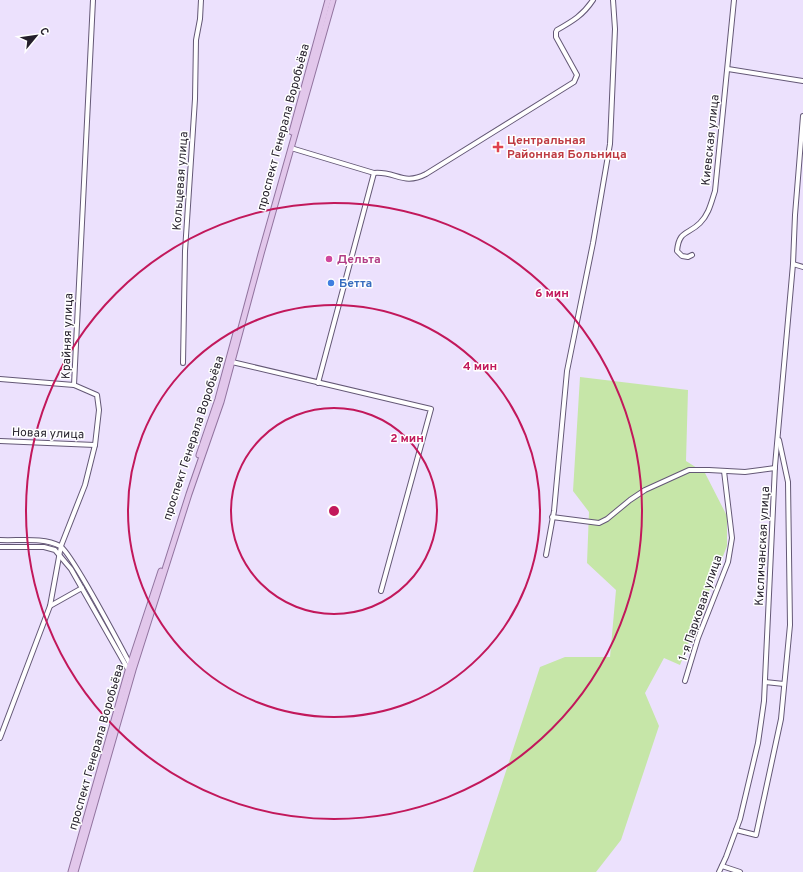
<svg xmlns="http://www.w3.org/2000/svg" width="803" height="872" viewBox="0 0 803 872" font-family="Overpass,sans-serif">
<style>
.green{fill:#c6e6a8}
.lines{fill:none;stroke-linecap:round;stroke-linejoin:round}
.minor-casing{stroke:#645876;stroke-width:6}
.major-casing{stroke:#92749f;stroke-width:7}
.minor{stroke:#fff;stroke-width:4}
.major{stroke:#e2c7eb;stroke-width:5}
.ring{fill:none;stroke:#c2185b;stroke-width:2}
.health-dot{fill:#e0444e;stroke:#fff;stroke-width:1.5}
.hotel-dot{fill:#d1479c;stroke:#fff;stroke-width:1.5}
.shop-dot{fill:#3f7fe0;stroke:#fff;stroke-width:1.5}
.labels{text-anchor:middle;stroke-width:3;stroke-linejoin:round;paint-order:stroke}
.street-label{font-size:12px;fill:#241f2b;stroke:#fff}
.health-label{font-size:12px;font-weight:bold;fill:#be3a42;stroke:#fff;text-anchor:start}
.hotel-label{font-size:12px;font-weight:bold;fill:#b23c85;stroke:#fff;text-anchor:start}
.shop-label{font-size:12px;font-weight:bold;fill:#366cbe;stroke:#fff;text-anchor:start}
.centre{fill:#c2185b;stroke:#fff;stroke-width:2}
.ring-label{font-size:12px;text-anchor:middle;font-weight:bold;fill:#c2185b;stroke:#fff;stroke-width:3;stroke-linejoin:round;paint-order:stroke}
</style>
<rect width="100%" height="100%" fill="#ece1fd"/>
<polygon class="green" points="580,377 688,390 686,461 705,473 727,516 727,546 680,665 664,658 645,693 659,726 621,840 596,872 473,872 540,667 565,657 610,657 616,590 587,563 589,512 573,491"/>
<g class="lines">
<g class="minor-casing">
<g id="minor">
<polyline points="728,69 803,81"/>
<path d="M291 148 374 173C396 171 403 186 426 174L574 82 577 75 556 37V32L557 30C573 21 583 15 593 0"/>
<path d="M692 255 688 257 682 256 677 251C679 230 688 235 700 223 709 214 711 203 715 191L734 0"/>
<polyline points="793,264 803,267"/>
<polyline points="232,362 431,409 381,591"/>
<polyline points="183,363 185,251 195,99 196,40 200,19 201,0"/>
<polyline points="0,379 74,385"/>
<polyline points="318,383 374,173"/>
<polyline points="0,441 95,445"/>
<polyline points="552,517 599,523 607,519 630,500 645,490 689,470 709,470 745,472 775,468"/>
<path d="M0 540C19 541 43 537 60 546 71 552 122 649 131 666"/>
<polyline points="0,547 44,547 55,550 71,569 129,671"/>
<polyline points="546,555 554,511 567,371 593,243 610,144 615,29 613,0"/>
<polyline points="50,606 82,588"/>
<polyline points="685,681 698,638 728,562 732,538 724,471"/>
<polyline points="765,682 784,684"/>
<polyline points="0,738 50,606 61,546 85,485 95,445 99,410 97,395 74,385 93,0"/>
<polyline points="736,830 756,835 781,719 790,625 788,482 779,440"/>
<polyline points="722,866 740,872"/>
<polyline points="719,872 726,857 740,819 758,743 764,701 775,466 793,264 795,215 803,116"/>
</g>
</g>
<g class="major-casing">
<g id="major">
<polyline points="292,132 328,0"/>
<polyline points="199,455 218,399 236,333"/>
<polyline points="71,872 128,671 161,571"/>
<polyline points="75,872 133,670 189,494 221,402 261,254 333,0"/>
</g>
</g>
<use href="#minor" class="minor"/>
<use href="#major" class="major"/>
</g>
<g class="ring">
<circle cx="334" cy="511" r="103"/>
<circle cx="334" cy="511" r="206"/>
<circle cx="334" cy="511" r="308"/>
</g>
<path class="health-dot" d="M496 141h4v4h4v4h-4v4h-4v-4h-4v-4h4z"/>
<circle class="hotel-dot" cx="329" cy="259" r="4"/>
<circle class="shop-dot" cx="331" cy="283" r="4"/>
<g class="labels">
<g class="street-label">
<text transform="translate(283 127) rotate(-75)" y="4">проспект Генерала Воробьёва</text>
<text transform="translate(710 140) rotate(-84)" y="4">Киевская улица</text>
<text transform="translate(180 181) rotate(-86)" y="4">Кольцевая улица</text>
<text transform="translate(67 336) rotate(-88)" y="4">Крайняя улица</text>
<text transform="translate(48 433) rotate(2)" y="4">Новая улица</text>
<text transform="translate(193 438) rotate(-72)" y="4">проспект Генерала Воробьёва</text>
<text transform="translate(762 546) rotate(-87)" y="4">Кисличанская улица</text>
<text transform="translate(700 608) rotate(-71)" y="4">1-я Парковая улица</text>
<text transform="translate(96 747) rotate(-74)" y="4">проспект Генерала Воробьёва</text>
</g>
<g class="health-label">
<text x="507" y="144">Центральная<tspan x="507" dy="14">Районная Больница</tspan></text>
</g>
<g class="hotel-label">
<text x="337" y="263">Дельта</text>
</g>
<g class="shop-label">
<text x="339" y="287">Бетта</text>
</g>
</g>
<circle cx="334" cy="511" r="6" class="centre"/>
<g class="ring-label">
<text x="552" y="297">6 мин</text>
<text x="480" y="370">4 мин</text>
<text x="407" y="442">2 мин</text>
</g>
<g transform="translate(36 36) rotate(61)" stroke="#ffffff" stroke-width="3" paint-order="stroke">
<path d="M0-3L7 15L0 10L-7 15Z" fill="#241f2b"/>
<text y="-6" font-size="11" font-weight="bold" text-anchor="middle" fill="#241f2b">С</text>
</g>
</svg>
